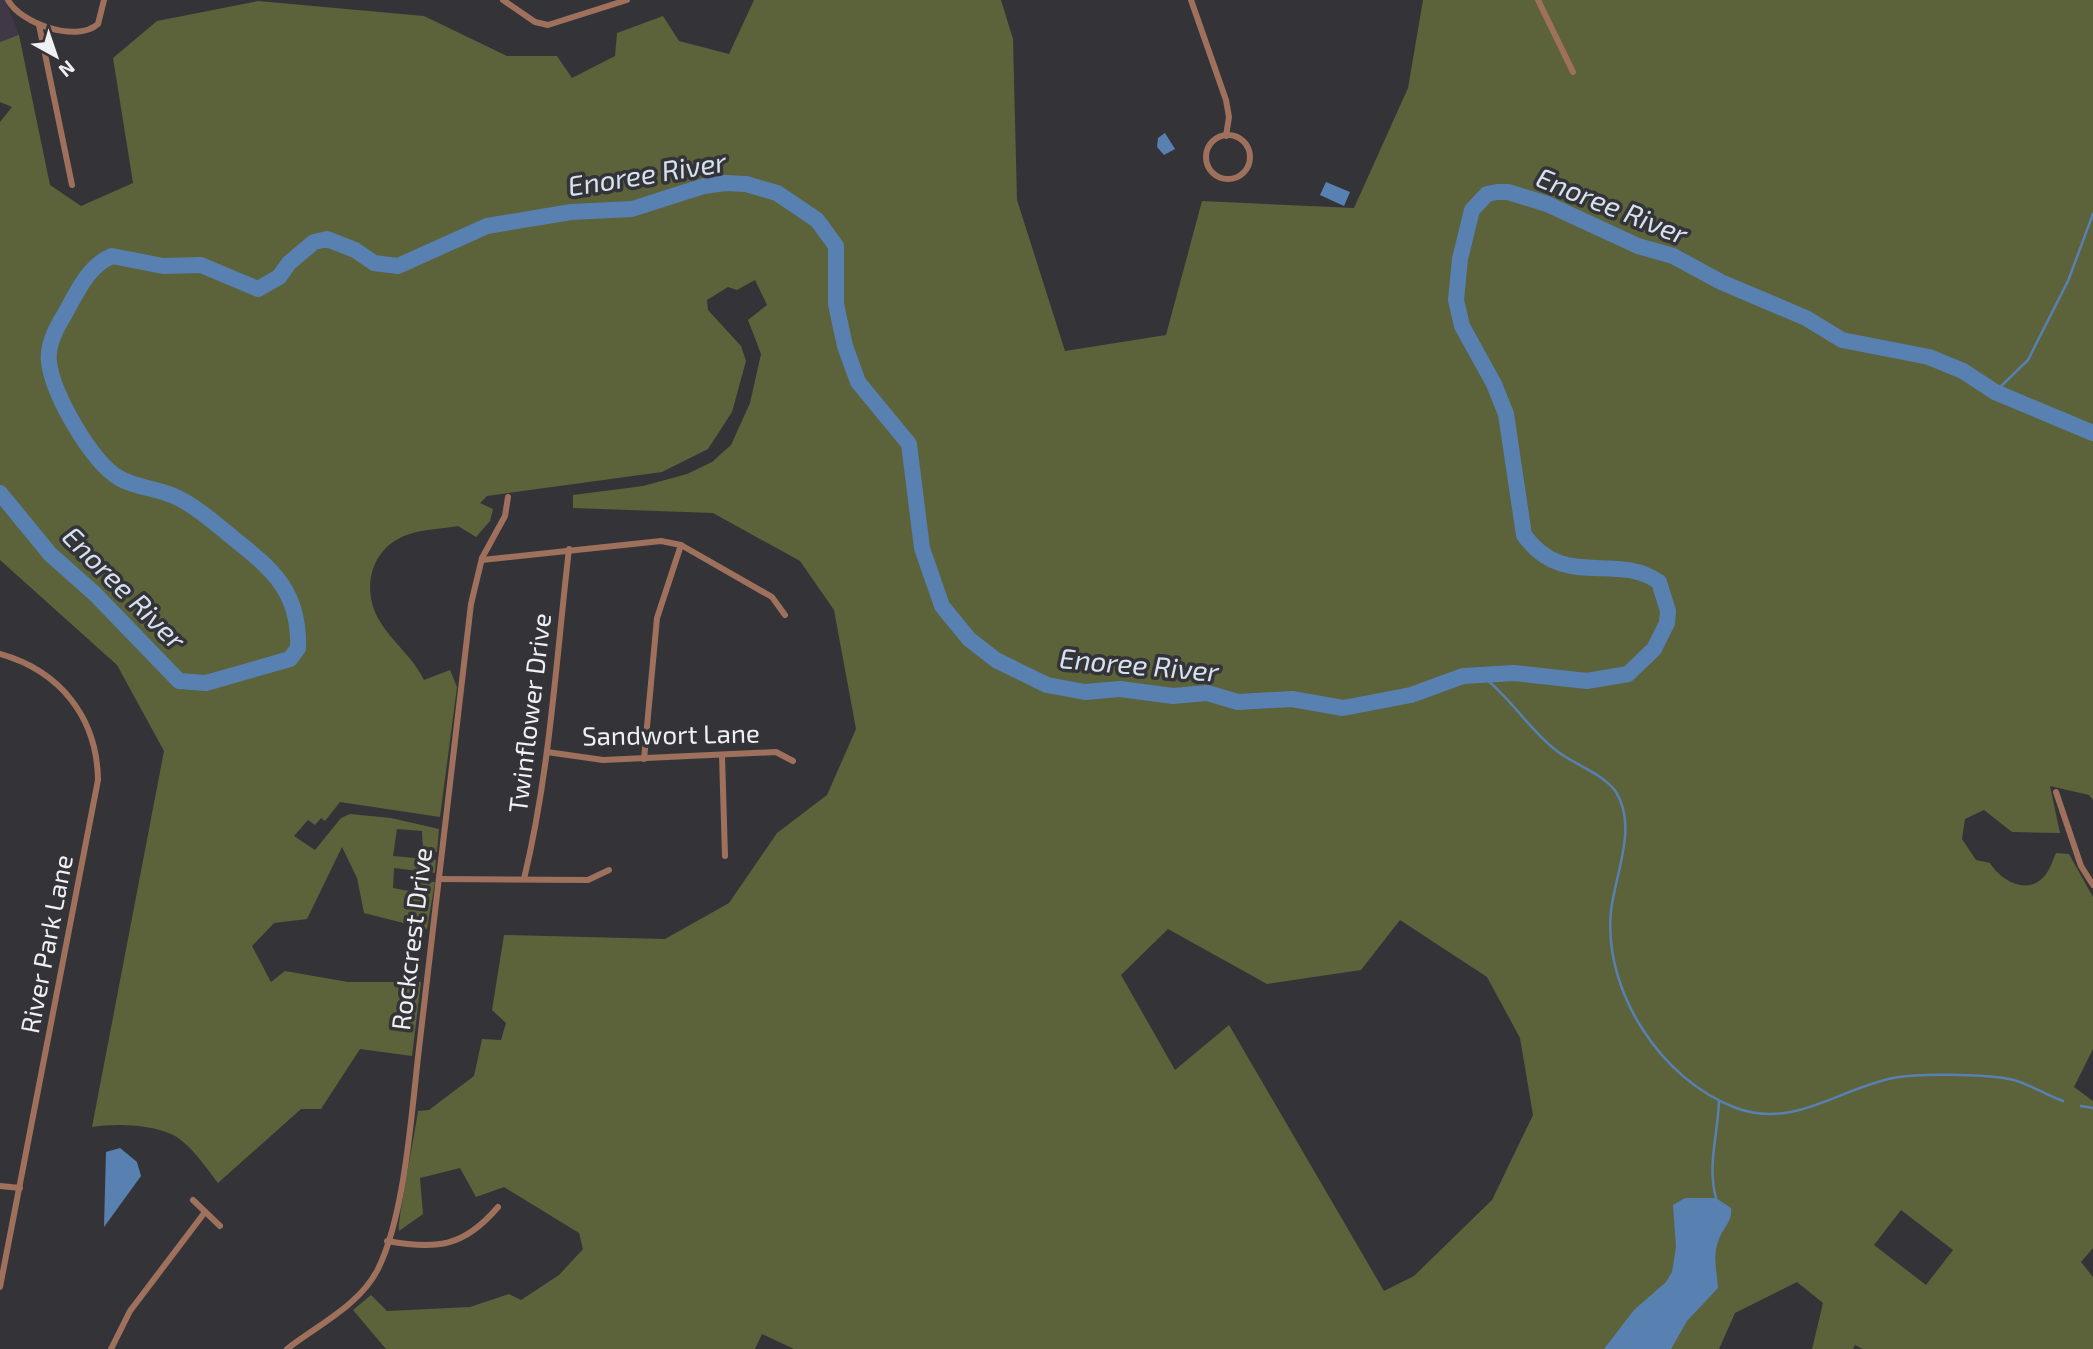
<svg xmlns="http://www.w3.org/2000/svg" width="2093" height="1349" viewBox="0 0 2093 1349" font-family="'Exo 2',sans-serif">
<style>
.industrial{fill:#423747}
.green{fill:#5c623a;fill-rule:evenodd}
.water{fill:#5881b1}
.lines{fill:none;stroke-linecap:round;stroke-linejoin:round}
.stream{stroke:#5881b1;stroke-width:2.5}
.river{stroke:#5881b1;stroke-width:16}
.street{stroke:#9f715c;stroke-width:6}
.labels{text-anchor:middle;stroke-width:7;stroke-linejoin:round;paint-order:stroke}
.street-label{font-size:26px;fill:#f0f0f3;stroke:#343438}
.water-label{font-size:28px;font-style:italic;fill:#d6e2f0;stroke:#343438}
</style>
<rect width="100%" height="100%" fill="#343438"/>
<polygon class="industrial" points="0,0 5,0 19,35 0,42"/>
<path class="green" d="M754 0H1001L1013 39 1017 200 1065 351 1166 335 1202 201 1354 208 1408 88 1423 0H2093V800L2089 795 2050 786 2060 833 2012 832 1984 810 1965 819 1962 839 1976 860 1990 863C2001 881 2029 897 2046 874 2050 869 2053 860 2056 853L2069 854 2093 897V1049L2074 1087 2093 1101V1248L2081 1262 2093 1277V1349H1863L1855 1345 1853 1349H1812L1823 1303 1797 1282 1735 1313 1719 1349H794L762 1334 755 1349H386L353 1310 371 1295 387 1311 470 1307 509 1294 521 1300 559 1275 583 1249 579 1233 504 1187 476 1197 460 1168 420 1178 423 1214 399 1231C397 1223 416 1128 418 1111L429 1110 474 1076 482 1039 501 1040 506 1023 492 1010 504 935 665 939 729 903 777 833 827 795 856 729 834 610 800 561 713 513 573 508V495L643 486 687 474 712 462 731 445 750 403 761 354 748 320 767 305 755 280 737 290 728 287 707 300 708 310 741 346 746 361 732 412 708 449 662 472 487 496 480 503 493 509 490 521 476 537 458 526C442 529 425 529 410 534 372 545 360 587 379 620 392 642 413 657 424 680L450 670 457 687 440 817 340 802 325 821 321 818 315 825 308 820 294 836 315 850 341 818 350 814 391 818 439 829 437 852 423 850 422 831 397 829 393 856 436 860 435 873 394 868 393 888 419 893 421 881 435 882 427 929 364 913 357 878 342 847 307 919 274 923 252 946 271 982 285 971 348 982H421L412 1056 360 1049 321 1109H301L218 1183C207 1169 196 1152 182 1141 163 1124 115 1123 92 1127L164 751 117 665 0 560V122L12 107 0 102V42L19 35 50 185 81 206 133 183 113 58 157 21 258 1 424 16 507 56H557L572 78 615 56 617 33 663 16 679 41 729 54ZM1400 920 1487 977 1520 1038 1533 1115 1492 1200 1414 1276 1384 1291 1229 1025 1175 1070 1121 975 1168 929 1267 984 1361 970ZM1901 1210 1953 1250 1926 1285 1874 1245Z"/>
<g class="water">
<polygon points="1165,133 1175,149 1164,155 1157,147 1158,138"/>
<polygon points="1326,182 1350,192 1344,206 1320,195"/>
<polygon points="120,1148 137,1162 141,1176 104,1227 106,1152"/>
<path d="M1685 1198H1716L1731 1208C1733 1221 1723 1228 1719 1239 1712 1257 1717 1270 1718 1288L1687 1321 1671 1349H1604L1634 1310 1666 1282 1672 1272 1676 1247 1673 1205Z"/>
</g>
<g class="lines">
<g class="stream">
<polyline points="1995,392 2028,360 2068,281 2093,214"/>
<path d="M1481 675C1512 698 1532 735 1564 756 1580 766 1605 776 1616 792 1638 827 1615 874 1611 911 1603 991 1661 1080 1736 1108 1795 1129 1838 1089 1893 1078 1920 1073 1981 1074 2009 1079 2027 1082 2045 1095 2063 1101"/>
<polyline points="2081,1106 2093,1108"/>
<path d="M1716 1198C1707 1166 1718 1134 1719 1101"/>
</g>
<path class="river" d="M0 493 50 554 95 594 179 681 206 683 290 659 298 648C300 588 269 567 227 533 210 519 194 505 174 496 157 488 136 488 119 478 91 461 53 395 49 362 47 347 55 330 63 317 76 295 87 266 112 256L163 266 201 265 258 289 279 277 289 263 314 242 327 239 355 250 374 263 398 266 487 226 571 212 632 209 704 186 726 183 746 184 777 193 817 220 836 246V304L845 346 858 382 909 444 922 548 942 606 969 639 996 660 1047 685 1085 692 1120 689 1173 696 1207 693 1238 702 1292 699 1343 708 1411 695 1463 676 1514 673 1587 681 1628 674 1654 649 1667 623 1668 611 1659 582C1615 551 1564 591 1524 535L1506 414 1494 384 1462 326 1456 300 1460 259 1472 210 1487 194 1497 192H1508L1547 204 1638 246 1673 256 1721 282 1806 318 1842 340 1929 357 1963 371 1995 392 2093 433"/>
<g class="street">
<path d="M8 0C21 24 77 43 98 24L104 0"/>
<polyline points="503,0 535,22 548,25 627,0"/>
<polyline points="1191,0 1226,100 1229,117 1226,136"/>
<polyline points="1538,0 1573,72"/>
<polyline points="39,25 72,185"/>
<circle cx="1228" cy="157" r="22"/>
<polyline points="482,560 661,541 681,545 772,597 785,615"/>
<path d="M0 654C60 671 97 717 98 780L0 1287"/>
<polyline points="547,752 603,760 776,752 793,761"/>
<polyline points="722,755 725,856"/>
<polyline points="644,759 657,618 681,545"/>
<polyline points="2056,792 2081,866 2093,885"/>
<polyline points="439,879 588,880 609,870"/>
<path d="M524 879C550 771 556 660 569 549"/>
<polyline points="0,1186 20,1188"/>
<polyline points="193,1200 220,1226"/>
<path d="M387 1241C437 1250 464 1247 498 1207"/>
<polyline points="111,1349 130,1311 205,1212"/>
<path d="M287 1349C318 1325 360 1305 378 1269 406 1213 412 1104 420 1040 437 895 455 750 471 604L482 558 505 516 508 497"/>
</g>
</g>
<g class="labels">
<g class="street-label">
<text transform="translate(530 713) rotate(-83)" y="9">Twinflower Drive</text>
<text transform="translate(671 735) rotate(-1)" y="9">Sandwort Lane</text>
<text transform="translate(412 939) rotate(-83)" y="9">Rockcrest Drive</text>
<text transform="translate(47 944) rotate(-79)" y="9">River Park Lane</text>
</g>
<g class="water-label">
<text transform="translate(647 174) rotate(-9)" y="10">Enoree River</text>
<text transform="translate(1612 206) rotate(22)" y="10">Enoree River</text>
<text transform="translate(124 588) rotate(45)" y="10">Enoree River</text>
<text transform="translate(1139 665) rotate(5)" y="10">Enoree River</text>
</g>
</g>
<g transform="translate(56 56) rotate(140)" stroke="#343438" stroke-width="5" paint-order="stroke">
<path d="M0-5L12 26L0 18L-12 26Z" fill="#f0f0f3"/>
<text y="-10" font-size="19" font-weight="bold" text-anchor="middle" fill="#f0f0f3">N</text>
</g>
</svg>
